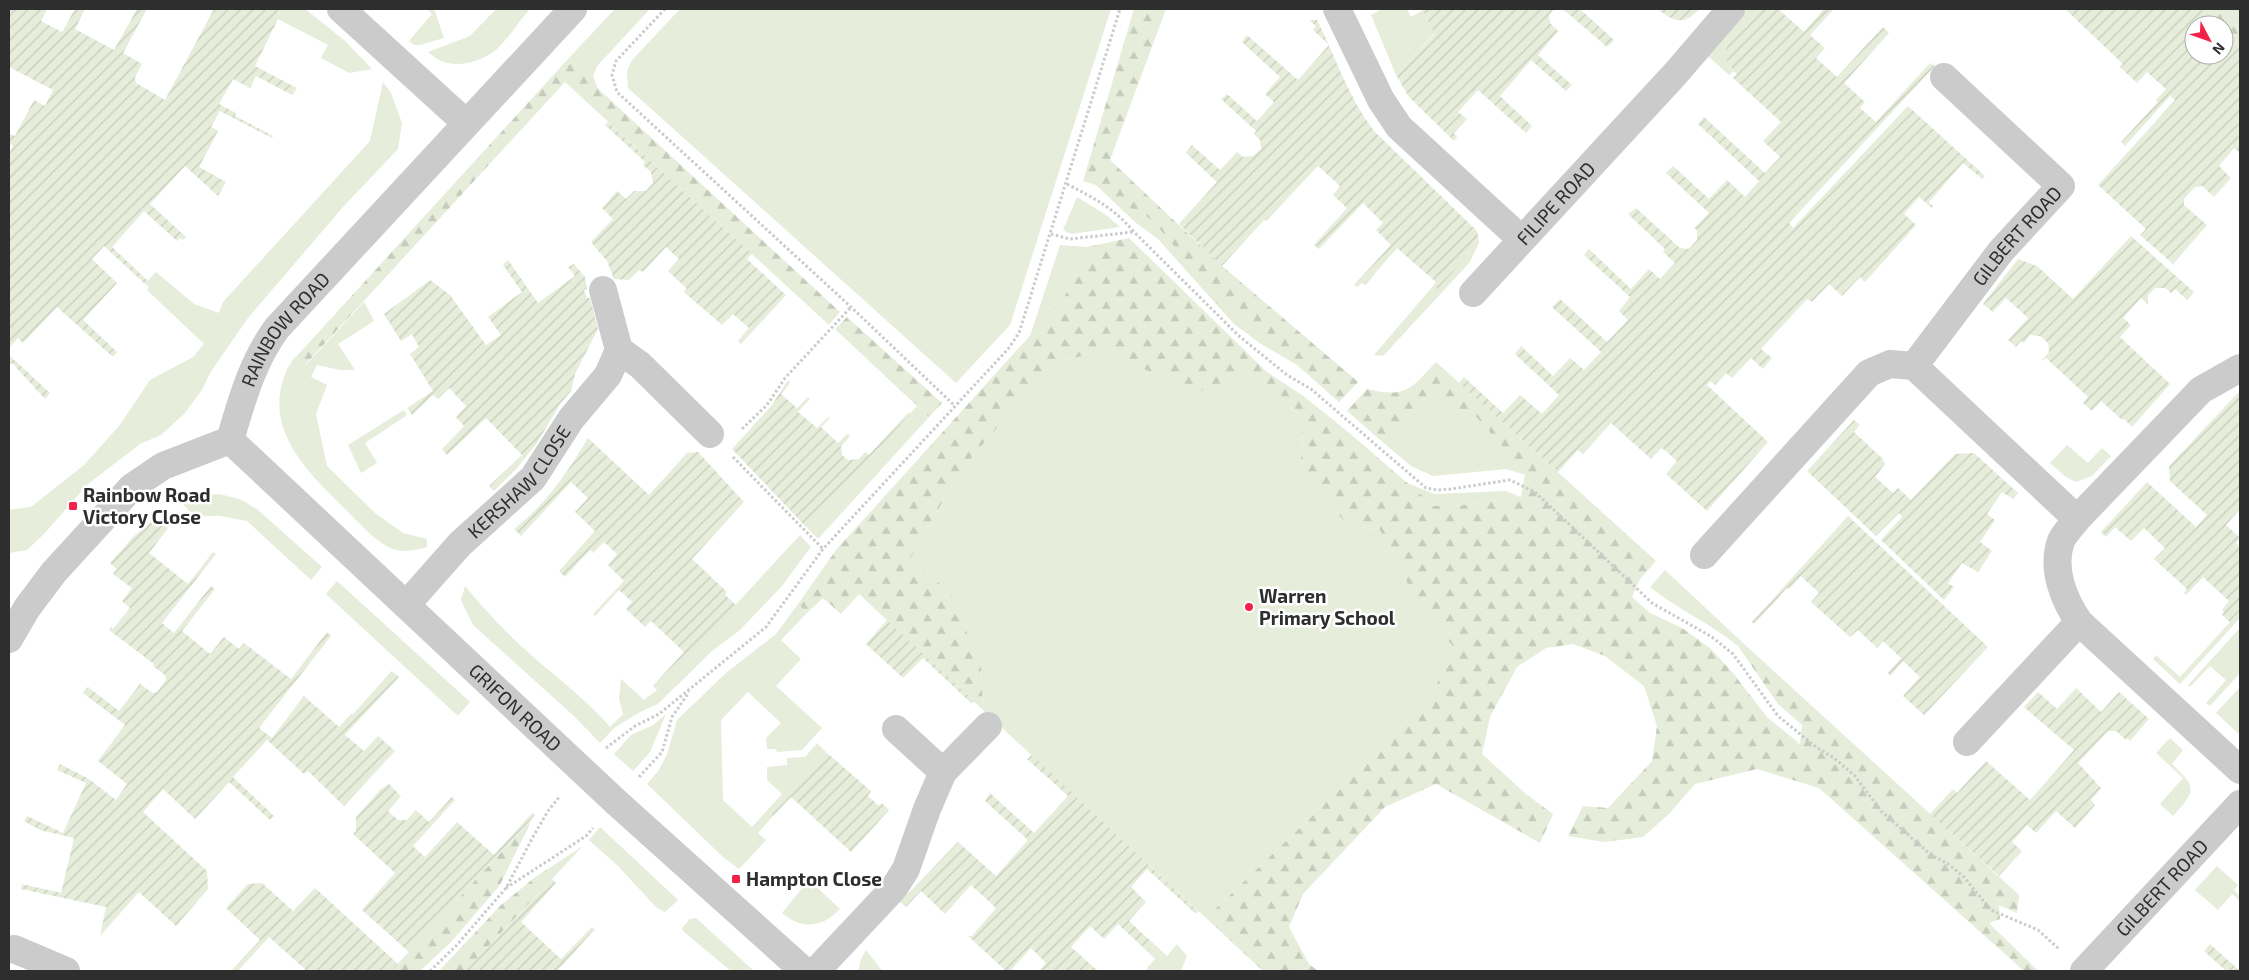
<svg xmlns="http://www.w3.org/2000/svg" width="2249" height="980" viewBox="0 0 2249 980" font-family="'Exo 2',sans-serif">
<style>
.grass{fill:#e6edda}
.forest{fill:url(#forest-firs)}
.garden{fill:url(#garden-furrows)}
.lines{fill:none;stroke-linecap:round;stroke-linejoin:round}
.path{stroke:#cbcbcb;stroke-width:3;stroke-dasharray:2.5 2.5;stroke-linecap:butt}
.minor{stroke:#cbcbcb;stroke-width:28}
.poi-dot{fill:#f42149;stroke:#fff;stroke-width:2}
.labels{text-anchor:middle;stroke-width:5;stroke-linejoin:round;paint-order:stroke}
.street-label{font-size:19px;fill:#2e2e2e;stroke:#fff}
.poi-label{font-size:19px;font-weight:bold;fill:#2e2e2e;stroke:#fff;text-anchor:start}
</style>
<defs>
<pattern id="forest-firs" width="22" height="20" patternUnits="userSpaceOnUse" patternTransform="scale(1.25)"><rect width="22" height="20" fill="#e6edda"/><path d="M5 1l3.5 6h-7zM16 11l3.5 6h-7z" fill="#c6ccbb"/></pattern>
<pattern id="garden-furrows" width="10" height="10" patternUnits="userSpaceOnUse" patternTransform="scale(1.25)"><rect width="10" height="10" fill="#e6edda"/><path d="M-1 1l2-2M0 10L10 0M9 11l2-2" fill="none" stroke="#c6ccbb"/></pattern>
</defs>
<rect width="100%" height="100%" fill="#fff"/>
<g class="grass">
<polygon points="279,9 305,9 344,40 372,69 349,73 321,58 328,45 278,19"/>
<polygon points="427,9 433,9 435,11 444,38 420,45 414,45 409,41 432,14"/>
<path d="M496 9H530C519 21 510 36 498 48 487 59 463 67 448 63 440 62 434 57 428 52L470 36Z"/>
<polygon points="615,9 650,9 598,65 593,75 598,90 567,60"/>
<polygon points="680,9 1111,9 1010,325 956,383 628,88 627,71 632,60"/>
<polygon points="1382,9 1407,9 1411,17 1423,10 1435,33 1396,75 1371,15"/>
<polygon points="1745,9 1754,9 1726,46 1730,68 1734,71 1729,75 1707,55"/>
<polygon points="383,82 391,93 402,123 398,149 343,207 248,318 210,373 202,390 184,414 161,435 140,444 88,484 44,534 27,550 9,553 9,510 31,507 84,465 119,426 150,380 193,357 204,344 147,290 149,287 145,284 156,272 194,304 219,313 223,302 370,141"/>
<polygon points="1110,160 1222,266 1358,382 1339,402 1297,365 1261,344 1234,324 1158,239 1135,222 1096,185"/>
<polygon points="1077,197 1106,215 1120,227 1071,234 1063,230"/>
<polygon points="1478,234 1479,243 1470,262 1383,356 1374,355 1434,285 1438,288 1476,245"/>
<polygon points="1060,245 1087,247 1064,298 1029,339"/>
<path d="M364 302 374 321 338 344 355 370H340L317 365 311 377 327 385 316 414 327 466 375 513 403 533 427 539V547C414 550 406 553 393 549 378 544 358 522 346 510 314 478 270 438 281 388 284 376 287 367 295 357L306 365Z"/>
<polygon points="1108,351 1156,375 1227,384 1250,373 1298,413 1303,438 1300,469 1348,526 1379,529 1392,548 1416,603 1457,651 1425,702 1387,744 1206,918 983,710 981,666 910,559 960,471 1053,362"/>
<polygon points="1438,399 1448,408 1471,411 1503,447 1511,461 1525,475 1506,469 1433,476 1411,466 1379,439 1409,422 1428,402"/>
<polygon points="917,406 929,417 818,539 807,528"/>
<polygon points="404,410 407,415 365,443 377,463 361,473 348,445"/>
<polygon points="2067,445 2088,463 2102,448 2111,456 2092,476 2076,482 2066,477 2050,463"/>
<polygon points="1405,482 1434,494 1506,491 1521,497 1455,506 1434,506"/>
<polygon points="220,494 242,500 258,510 322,567 311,580 247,521 220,516 199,516 189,511 181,502 194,496"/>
<path d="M800 535 811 547 781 587 740 630 712 651 658 704 642 711 614 728 600 743 574 716 473 625 461 600 465 586C485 610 506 633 530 654 557 678 586 699 610 727L623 714 619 698 621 679 644 700 657 690Z"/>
<path d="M1665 570 1742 642 1738 646C1710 623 1677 609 1650 587Z"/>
<polygon points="337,581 470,702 458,716 326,594"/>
<polygon points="798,604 807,613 781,640 801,659 776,686 822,728 802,750 777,752 776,749 767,749 766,738 781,723 748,692 721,720 723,800 752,827 782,794 767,780 767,767 787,765 787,758 805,757 817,743 826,752 770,813 773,816 758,833 766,840 739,869 723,857 647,784 659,770 667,754 677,720 726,673 776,634"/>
<polygon points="2240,611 2240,618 2180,684 2153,659 2156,655 2180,677"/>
<polygon points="2240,628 2240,673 2210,706 2206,703 2226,680 2210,666 2190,687 2188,685"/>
<polygon points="2240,687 2240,735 2216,713"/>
<polygon points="666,714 650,752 633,771 614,754 631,735 653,725"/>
<path d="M2170 738 2183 750 2172 764C2196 787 2197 790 2173 816L2160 804 2183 778 2156 753Z"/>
<polygon points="600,827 678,900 665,912 657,908 618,866 589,840"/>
<polygon points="2217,866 2238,885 2234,890 2240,896 2240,901 2232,894 2218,910 2195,890"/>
<path d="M809 880 840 909C822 928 802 930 782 913Z"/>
<polygon points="696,918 754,971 731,971 684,932 682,928 690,919"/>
<polygon points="1154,944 1167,956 1177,944 1187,956 1181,971 1148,971 1147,968 1155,959 1148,952"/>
<polygon points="866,950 880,968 882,971 858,971 861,959"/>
</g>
<g class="forest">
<polygon points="1134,9 1166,9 1110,160 1222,266 1358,382 1339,402 1258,329 1244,311 1221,308 1199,283 1174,246 1154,222 1142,213 1121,204 1096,185 1083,181"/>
<polygon points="2201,9 2240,9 2240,47 2224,31 2224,25 2218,25"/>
<polygon points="567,60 840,312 829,325 565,82 305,365 295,358"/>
<path d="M1129 238 1267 372 1302 395 1347 431 1434 506H1455L1521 497 1525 475 1511 461 1503 447 1471 411 1448 408 1438 399 1428 402 1410 422 1379 439 1347 411 1367 389C1406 398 1410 390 1436 362L1656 561 1640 579 1632 597 1650 613 1682 628 1710 648 1733 673 1767 717 1800 744 1802 725 1778 704 1738 646 1742 642 2019 895 2017 913 1999 905 2000 919 1989 923 2038 971H2024L1819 788 1757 769 1695 784 1669 814 1643 837 1604 842 1568 836 1583 806 1608 808 1652 761 1657 726 1644 686 1605 656 1573 644 1546 648 1517 667 1490 717 1482 754 1526 794 1553 814 1540 843 1436 784 1385 807 1303 894 1289 927 1309 964 1318 971H1263L1206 918 1387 744 1425 702 1457 651 1416 603 1392 548 1379 529 1348 526 1300 469 1303 438 1298 413 1250 373 1227 384 1200 391 1156 375 1108 351 1053 362 960 471 910 559 950 592 981 666 983 710 859 594 841 614 823 598 807 613 798 604 836 550 1064 298 1087 247Z"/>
<polygon points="847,317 942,403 929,417 835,329"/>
<polygon points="532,819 500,885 452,941 420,971 391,971"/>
<polygon points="583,846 465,971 439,971 501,905 534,878"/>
</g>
<g class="garden">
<polygon points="9,9 47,9 41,21 62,32 75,9 85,9 75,29 114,50 137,9 147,9 123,53 142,64 135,77 136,83 165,100 214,9 279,9 278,19 255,66 297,88 292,95 256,76 250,88 233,79 219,104 236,113 235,116 273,136 272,138 220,111 211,127 218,131 199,167 226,182 218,196 185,166 150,204 186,237 183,240 180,238 177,241 144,211 112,247 148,281 145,284 104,246 92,259 117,283 83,320 117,352 113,357 57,307 23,343 18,338 9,348 9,154 13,146 9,143 9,134 15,136 34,100 45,106 53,90 9,67"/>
<polygon points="1425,9 1558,9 1554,9 1549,15 1550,23 1558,31 1538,55 1572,85 1566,91 1531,60 1500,96 1532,126 1526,133 1478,90 1458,112 1467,119 1454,133 1457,137 1454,141 1409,97 1396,75 1435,34 1423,10"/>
<polygon points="1563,9 1580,9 1614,40 1607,47"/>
<path d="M1658 9H1699C1685 26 1673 22 1658 9Z"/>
<path d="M1754 9H1778L1804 32 1824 9H1834L1810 35 1825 48 1816 58 1837 77 1883 27 1889 33 1844 83 1865 102 1860 108 1876 122 1930 63 1935 66 1789 223 1793 228 1908 106 1985 176 1982 179 1963 163 1929 202 1933 206 1932 208 1919 197 1904 214 1916 225 1865 282 1860 277 1842 296 1829 284 1812 302 1807 299 1761 349 1772 358 1763 369 1751 358 1732 378 1726 373 1715 385 1710 381 1707 385 1768 442 1707 511 1666 474 1677 461 1662 448 1651 459 1611 423 1583 454 1578 450 1558 472 1459 383 1464 377 1503 413 1520 395 1542 414 1559 395 1515 354 1521 346 1553 376 1570 358 1584 370 1601 352 1552 307 1560 299 1607 342 1628 320 1619 311 1630 297 1584 255 1589 249 1631 289 1649 269 1660 279 1675 263 1663 252 1665 249 1628 214 1636 208 1680 248 1689 249 1697 240V230L1694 228 1709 213 1666 173 1673 166 1709 199 1727 180 1745 197 1759 181 1698 124 1704 117 1765 173 1780 157 1763 141 1781 122 1733 78 1737 74C1710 50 1738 29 1754 9Z"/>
<polygon points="2065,9 2201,9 2218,25 2194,25 2194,55 2224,55 2224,31 2240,47 2240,153 2234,148 2219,166 2231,178 2214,197 2202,186 2195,187 2184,199 2184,205 2207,225 2173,264 2140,235 2146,229 2098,185 2175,100 2170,96 2125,146 2121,142 2158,102 2156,100 2166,89 2147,72 2137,83 2120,67 2123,64"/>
<path d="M1309 20H1317C1336 58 1349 99 1375 132L1476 230 1478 234 1476 245 1438 289 1434 285 1436 282 1397 248 1365 285 1362 283 1357 287 1354 285 1391 245 1376 230 1383 223 1363 203 1319 249 1314 245 1347 208 1333 195 1340 186 1318 166 1266 221 1264 220 1222 266 1179 224 1217 182 1186 153 1192 145 1220 170 1237 152 1243 157 1253 156 1261 149 1260 140 1254 134 1256 131 1221 99 1227 94 1257 121 1274 102 1265 94 1280 77 1242 42 1247 35 1298 80 1329 45 1313 30 1316 26Z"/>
<polygon points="608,122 752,254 747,259 786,295 741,344 738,341 749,328 733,314 722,325 684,292 687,289 668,271 679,259 666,247 643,272 639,270 629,280 614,279 607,261 591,242 613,219 602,208 617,191 626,199 634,191 646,191 653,183 651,172 643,165 645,162 605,125"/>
<polygon points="2131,236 2194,292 2187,300 2175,289 2171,293 2165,288 2155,288 2148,295 2148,304 2141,298 2123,318 2131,325 2120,337 2170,384 2132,427 2124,419 2122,420 2101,401 2092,411 2083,403 2088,397 2046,358 2043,361 2042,360 2049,352 2048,343 2040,336 2030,335 2024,343 2021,341 2016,347 2008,340 2028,318 2006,298 1993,312 1983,304 2018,259 2037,266 2073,299"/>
<polygon points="508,260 538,303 575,276 568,267 574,264 585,277 587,289 584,290 587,298 590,298 598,329 575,374 571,391 560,404 537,443 517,468 494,491 489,486 522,455 486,418 447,455 442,449 464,426 456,417 466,406 449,388 438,399 433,395 412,415 407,408 433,391 410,354 419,347 412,334 401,341 384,314 430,280 450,295 486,345 501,335 488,317 522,292 503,265"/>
<polygon points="9,355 50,393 45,399 12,363 9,365"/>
<polygon points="788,380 790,383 781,394 797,408 808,397 810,399 798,412 817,428 828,417 830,418 821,427 838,443 847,434 850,436 841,446 842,455 848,460 859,459 865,452 869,455 908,413 910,414 807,528 732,449 772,405"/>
<polygon points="2240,393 2240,509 2226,525 2240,538 2236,543 2240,547 2240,611 2230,622 2222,615 2224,612 2222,610 2229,601 2203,577 2186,595 2184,593 2187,589 2154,559 2165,548 2144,528 2131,541 2115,527 2106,537 2101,532 2147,482 2196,527 2207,515 2170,481 2169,466 2237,394"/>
<polygon points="1854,420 1860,425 1854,432 1884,460 1883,461 1885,464 1875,477 1893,493 1898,488 1911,500 1955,454 1974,453 2018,493 2013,499 2002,492 1987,514 1995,520 1980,542 1992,551 1978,572 1962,563 1948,583 1954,587 1944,600 1881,540 1902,517 1899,513 1876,536 1807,471"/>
<path d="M588 438 649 495 687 453 698 452 744 502 692 559 727 592 725 595 736 605 657 690 653 686 684 652 651 621 645 627 626 609 632 602 619 590 595 616 593 614 624 581 608 565 617 554 604 542 593 553 590 550 565 577 559 571 595 531 575 512 588 498 571 482 521 536 514 529C545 505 568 472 588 438Z"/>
<polygon points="1848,516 1988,647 1924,715 1903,696 1920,677 1903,661 1890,676 1888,673 1901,658 1883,641 1877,648 1858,630 1850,637 1811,602 1819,593 1801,576 1789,589 1787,588 1754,624 1752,622"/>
<polygon points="156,518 168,528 149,553 188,584 213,552 216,554 162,623 174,633 211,586 215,589 182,631 210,654 224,637 239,649 244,643 291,679 327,632 331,636 259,728 272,738 304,696 339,727 352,713 353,714 392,671 399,677 345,735 364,751 378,736 395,751 344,806 308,771 304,774 267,740 233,777 274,816 270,820 229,782 195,819 163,789 143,812 207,871 208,889 176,926 139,892 100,936 106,907 21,889 22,884 61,893 74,838 40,830 24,821 27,816 63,833 86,783 57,770 60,764 89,779 116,800 127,784 98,761 125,725 83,693 88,687 119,711 140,684 153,693 157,692 166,680 165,675 153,666 154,664 109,630 111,627 113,629 130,608 122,601 132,588 113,574 117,569 110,563 133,537"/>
<polygon points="887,620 974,701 971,703 923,658 903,678 866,644"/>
<polygon points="2076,688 2101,712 2119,692 2149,719 2130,741 2127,738 2126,740 2116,731 2108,731 2078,763 2101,788 2091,800 2095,805 2075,828 2056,811 2036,833 2027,825 2012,842 2022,851 1999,876 1930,814 1953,789 1957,793 1986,761 2030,800 2074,750 2024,707 2038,692 2057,709"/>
<polygon points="826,752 871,791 868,796 879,806 882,803 889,810 851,852 791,797 773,816 770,813"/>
<polygon points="1032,755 1198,911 1196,914 1147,869 1131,887 1146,902 1129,921 1154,944 1148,952 1118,924 1104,939 1090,926 1071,947 1098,971 1039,971 1046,963 1031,948 1010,971 1006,971 968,936 972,936 996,908 971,885 945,914 921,891 906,907 900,902 958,842 996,876 1028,840 985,801 990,793 1034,833 1068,796 1027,759"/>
<polygon points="389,784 401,796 388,811 398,820 407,820 416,810 429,822 452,797 455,800 413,846 425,857 457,822 494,855 532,813 535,815 409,952 362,910 395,873 353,834 356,831 356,817 380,790"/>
<polygon points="552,879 556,883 521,922 561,959 592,927 595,929 557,971 465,971"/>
<polygon points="262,883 293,911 315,888 398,964 391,971 303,971 305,969 269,937 238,971 231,971 260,940 226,908 248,884"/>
<polygon points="2210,944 2240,971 2226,971 2204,951"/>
</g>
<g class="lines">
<g class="path">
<polyline points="665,9 616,61 612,75 617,92 851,307 955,406"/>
<path d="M1067 184C1095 199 1113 207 1134 232L1239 336 1287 375 1311 389 1426 488 1437 490 1451 489 1510 480 1535 492 1652 603 1712 637 1733 654 1778 716 1816 747 1834 758 1855 776 1881 811 1931 855 1948 864 1963 876 1991 910 2038 930 2059 949"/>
<polyline points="1051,234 1070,239 1133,232"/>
<polyline points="742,429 767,405 785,378 851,307"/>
<polyline points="733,457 823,549"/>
<polyline points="606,748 635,726 659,714 766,627 823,549 1008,349 1019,333 1120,9"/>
<polyline points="639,777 662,752 672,717 689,692"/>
<polyline points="506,888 586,836 593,828"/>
<polyline points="430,971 456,946 506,888 534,835 548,811 560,796"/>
</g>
<g class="minor">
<polyline points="341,9 466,123"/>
<polyline points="1337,9 1381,100 1399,127 1521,239"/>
<path id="s1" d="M1473 293 1676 73 1731 9"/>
<polyline points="619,350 640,365 710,434"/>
<path id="s2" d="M1914 366 2001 251 2061 186 1944 77"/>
<path d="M2240 368 2201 390 2077 519C2072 526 2064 534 2061 541 2051 569 2064 600 2079 622L2240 770"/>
<path id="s3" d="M230 440 616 802 804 971"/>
<polyline points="1704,555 1869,373 1890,364 1914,366 2077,519"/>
<path id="s4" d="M406 605 460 544 533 478 571 419 608 375 619 350 603 290"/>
<path id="s5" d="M9 639 27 608 54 572 132 487 163 466 230 440C242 400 252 362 277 328L573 9"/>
<polyline points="896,729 943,772"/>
<polyline points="1967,742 2079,622"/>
<polyline points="14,949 66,971"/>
<polyline points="816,971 894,888 906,869 927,809 943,772 988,726"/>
<path id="s6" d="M2084 971 2240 804"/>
</g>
</g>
<g class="poi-dot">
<rect x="68" y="501" width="10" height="10" rx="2.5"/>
<circle cx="1249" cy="607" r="5"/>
<rect x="731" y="874" width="10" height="10" rx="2.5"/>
</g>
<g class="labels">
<g class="street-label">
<text dy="7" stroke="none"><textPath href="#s1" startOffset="122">FILIPE ROAD</textPath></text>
<text dy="7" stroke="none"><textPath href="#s2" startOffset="166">GILBERT ROAD</textPath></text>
<text dy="7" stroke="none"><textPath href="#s5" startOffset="431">RAINBOW ROAD</textPath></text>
<text dy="7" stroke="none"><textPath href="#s4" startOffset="168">KERSHAW CLOSE</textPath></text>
<text dy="7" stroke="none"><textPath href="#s3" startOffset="391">GRIFON ROAD</textPath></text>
<text dy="7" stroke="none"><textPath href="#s6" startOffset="114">GILBERT ROAD</textPath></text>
</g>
<g class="poi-label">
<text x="83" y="502">Rainbow Road<tspan x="83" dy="22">Victory Close</tspan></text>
<text x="1259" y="603">Warren<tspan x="1259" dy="22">Primary School</tspan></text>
<text x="746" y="886">Hampton Close</text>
</g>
</g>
<rect width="2249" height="980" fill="none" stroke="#2e2e2e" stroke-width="20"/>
<g transform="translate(2209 40) rotate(131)"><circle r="24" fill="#ffffff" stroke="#ababab"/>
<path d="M0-4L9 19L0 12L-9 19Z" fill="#f42149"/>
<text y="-8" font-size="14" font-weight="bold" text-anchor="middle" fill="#2e2e2e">N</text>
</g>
</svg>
